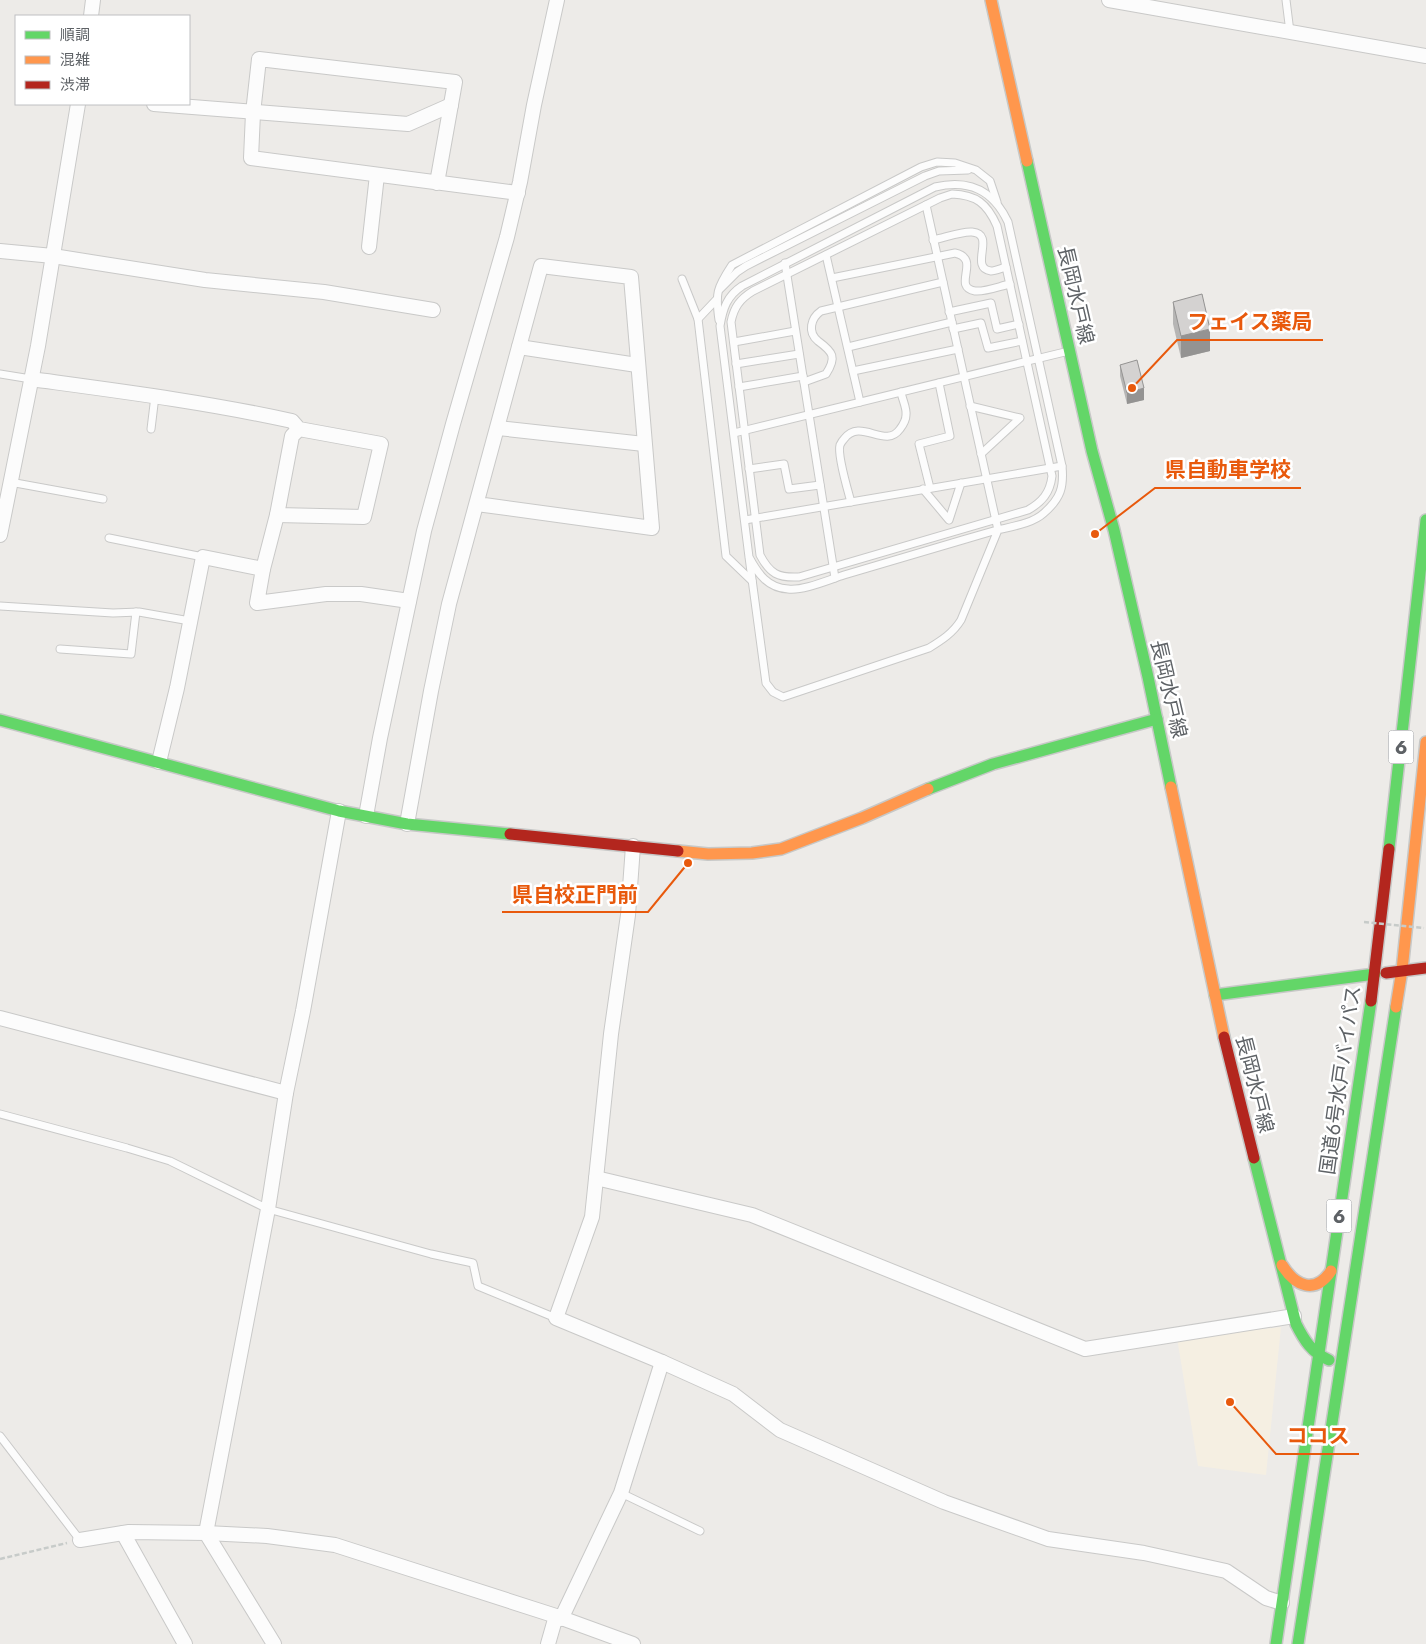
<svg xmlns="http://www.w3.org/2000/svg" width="1426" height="1644" viewBox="0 0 1426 1644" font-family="Jost,'Noto Sans JP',sans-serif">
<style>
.commercial{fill:#f5efe2}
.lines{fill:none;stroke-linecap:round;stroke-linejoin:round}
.lane-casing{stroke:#c9c9c8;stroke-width:9}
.street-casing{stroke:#c9c9c8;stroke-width:16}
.fast-casing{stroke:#c7c8c7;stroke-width:14}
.slow-casing{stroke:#c7c8c7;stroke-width:14}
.jam-casing{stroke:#c7c8c7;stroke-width:14}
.path{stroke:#c7cbc9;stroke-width:2.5;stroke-dasharray:5 2.5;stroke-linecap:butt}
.lane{stroke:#fcfcfc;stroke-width:7}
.street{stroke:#fcfcfc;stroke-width:14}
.fast{stroke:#63d668;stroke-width:11}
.slow{stroke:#ff974d;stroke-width:11}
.jam{stroke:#b3261e;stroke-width:11}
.path-bridge{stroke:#c7cbc9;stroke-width:2.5;stroke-dasharray:5 2.5;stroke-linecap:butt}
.wall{fill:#b6b5b4}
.shaded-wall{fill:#949392}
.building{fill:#d4d2d1;stroke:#949392}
.labels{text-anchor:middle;stroke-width:5;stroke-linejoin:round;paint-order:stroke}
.shield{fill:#fff;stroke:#8e9194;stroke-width:1}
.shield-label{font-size:19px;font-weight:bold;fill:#5e6266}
.street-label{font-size:20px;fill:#5e6266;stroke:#fff}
.leader{fill:none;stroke:#e8590c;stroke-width:2}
.callout-dot{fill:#e8590c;stroke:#fff;stroke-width:2}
.callout-label{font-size:21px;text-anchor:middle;font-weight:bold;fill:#e8590c;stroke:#fff;stroke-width:5;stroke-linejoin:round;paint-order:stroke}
</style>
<rect width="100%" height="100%" fill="#edebe8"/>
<polygon class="commercial" points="1281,1327 1266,1475 1198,1466 1177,1338"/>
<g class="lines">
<g class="lane-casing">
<g id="lane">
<polyline points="1286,0 1290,32"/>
<path d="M952 194C976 195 987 203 997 226L1052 476C1050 493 1042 502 1028 510L799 577C778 578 770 574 760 555L731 322C734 307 740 299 753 291L940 198Z"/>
<path d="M933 240C944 238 962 231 972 232 997 234 968 268 991 271 995 271 1002 268 1006 267"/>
<polyline points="826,255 860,402"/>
<polyline points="785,263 835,578"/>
<path d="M832 278 955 253C982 259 951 287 975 291 986 292 1000 286 1010 284"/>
<polyline points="682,279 698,319"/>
<polyline points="720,289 737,272 746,266 925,176 939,171 968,170"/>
<polyline points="716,300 698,319 726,556 752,581"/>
<polyline points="949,312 991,303 997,329 1019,324"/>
<path d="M719 320C715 293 717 288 732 265L921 167 937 162 955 163 976 170 990 181 997 202"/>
<polyline points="953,329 981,323 988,348 1022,341"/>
<polyline points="734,342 795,331"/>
<polyline points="848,347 952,322"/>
<polyline points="736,364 799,354"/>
<polyline points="853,371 958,349"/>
<polyline points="0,374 31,379"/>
<path d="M804 382 826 374C837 357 833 352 818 341 807 332 811 318 821 311L943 282"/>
<polyline points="739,387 803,376"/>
<polyline points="970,406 1020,418 981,454"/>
<polyline points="151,429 155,396"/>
<polyline points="734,433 1069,351"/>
<polyline points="749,469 784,464 789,489 820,485"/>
<polyline points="10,482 103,499"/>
<polyline points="930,488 919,444 950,436 939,383"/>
<polyline points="923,489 949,520 961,483"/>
<path d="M851 502C848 491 837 455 840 445 841 443 843 440 844 439 861 417 885 450 900 429 903 425 906 420 906 415 907 408 902 399 901 392"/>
<polyline points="745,520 1062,466"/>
<polyline points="109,538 203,557"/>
<path d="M749 557C758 574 768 588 788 589 803 591 828 580 844 575 892 561 941 546 990 532 1007 527 1031 525 1044 513 1061 498 1064 487 1062 466L1008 222C993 190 969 179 935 187L742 286C727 296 723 308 720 326L749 557 766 683 773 692 783 697 929 648C942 640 953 633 961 620L998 530 926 205"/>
<polyline points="0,606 113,613 139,612 190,621"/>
<polyline points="60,649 131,654 136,612"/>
<polyline points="0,1114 127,1148 170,1161 268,1209 431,1254 473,1263 478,1286 556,1318"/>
<polyline points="0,1436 80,1540"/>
<polyline points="621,1493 700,1531"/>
</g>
</g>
<g class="street-casing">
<g id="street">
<polyline points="1109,0 1426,56"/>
<polyline points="91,16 93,0"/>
<polyline points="154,104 408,124 451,105"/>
<polyline points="437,183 455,82 259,59 253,113 251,158 518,193"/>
<polyline points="369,247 377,175"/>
<polyline points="0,251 53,256 205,280 324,292 433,310"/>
<polyline points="519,347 637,365"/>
<path d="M31 379C119 391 206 402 292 421L299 429 381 444 364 517 277 515 292 436 299 429"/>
<polyline points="498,428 644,444"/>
<polyline points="0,535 38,346 78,104"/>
<polyline points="263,569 277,515"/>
<polyline points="159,762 177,688 203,557 263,569 257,603 326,594 361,594 409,601"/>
<polyline points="366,816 380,738 424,531 453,424 507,237 520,182 534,105 557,0"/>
<polyline points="407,824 431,691 449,604 541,266 631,277 652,528 477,504"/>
<polyline points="633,846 628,915 611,1034 592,1217 556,1318 662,1362 733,1394 780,1430 944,1502 1048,1539 1144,1553 1226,1571 1266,1598 1282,1603"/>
<polyline points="0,1018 286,1093"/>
<polyline points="596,1178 752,1215 1085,1349 1294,1316"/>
<polyline points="123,1533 185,1644"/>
<polyline points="80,1540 129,1532 206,1533 267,1536 335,1545 556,1616 633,1644"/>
<polyline points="561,1619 621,1493 662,1362"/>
<polyline points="274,1644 206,1533 268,1209 286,1093 303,1011 339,811"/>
<polyline points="548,1644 556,1616"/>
</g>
</g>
<g class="fast-casing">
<g id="fast">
<polyline points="1027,161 1092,451 1114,530 1148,677 1171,787"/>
<polyline points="0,720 339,811 407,824 510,834"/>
<polyline points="928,789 993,764 1157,719"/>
<polyline points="1389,849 1426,520"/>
<polyline points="1215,995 1375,974"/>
<path d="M1254 1158 1296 1324C1304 1340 1312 1353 1329 1360"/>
<polyline points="1276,1644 1371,1001"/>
<polyline points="1298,1644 1396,1007"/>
</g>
</g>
<g class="slow-casing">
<g id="slow">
<polyline points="991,0 1027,161"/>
<polyline points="1171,787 1224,1037"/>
<polyline points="678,851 708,854 752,853 781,849 862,818 928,789"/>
<polyline points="1396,1007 1402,970 1426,742"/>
<path d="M1282 1265C1295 1286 1315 1295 1331 1271"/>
</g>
</g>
<g class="jam-casing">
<g id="jam">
<polyline points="510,834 678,851"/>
<polyline points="1386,973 1426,968"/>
<polyline points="1371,1001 1389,849"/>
<polyline points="1224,1037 1254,1158"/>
</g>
</g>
<polyline class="path" points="0,1559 67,1543"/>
<use href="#lane" class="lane"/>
<use href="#street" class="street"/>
<use href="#fast" class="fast"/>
<use href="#slow" class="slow"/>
<use href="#jam" class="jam"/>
<polyline class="path-bridge" points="1364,922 1424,928"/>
</g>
<g class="wall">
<polygon points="1173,302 1210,351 1181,358 1173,324"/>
<polygon points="1120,365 1144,400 1127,404 1120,376"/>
</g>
<g class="shaded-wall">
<polygon points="1210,329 1210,351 1181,358 1181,336"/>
<polygon points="1144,388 1144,400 1127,404 1127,393"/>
</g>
<g class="building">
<polygon points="1202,294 1210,329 1181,336 1173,302"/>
<polygon points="1137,360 1144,388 1127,393 1120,365"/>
</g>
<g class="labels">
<g class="shield">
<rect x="1388.5" y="730.5" width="25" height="33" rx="4"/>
<rect x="1326.5" y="1199.5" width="25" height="33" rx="4"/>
</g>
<g class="shield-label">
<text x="1401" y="754">6</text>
<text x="1339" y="1223">6</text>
</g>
<g class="street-label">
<text transform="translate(1076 295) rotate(77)" y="7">長岡水戸線</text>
<text transform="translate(1169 689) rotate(77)" y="7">長岡水戸線</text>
<text transform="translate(1340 1080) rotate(-82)" y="7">国道6号水戸バイパス</text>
<text transform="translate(1255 1084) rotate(76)" y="7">長岡水戸線</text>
</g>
</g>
<path class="leader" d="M1132 388L1177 340H1323M1095 534L1155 488H1301M688 863L648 912H502M1230 1402L1276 1454H1359"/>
<g class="callout-dot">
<circle cx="1132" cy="388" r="5"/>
<circle cx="1095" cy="534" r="5"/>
<circle cx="688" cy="863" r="5"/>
<circle cx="1230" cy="1402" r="5"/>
</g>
<g class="callout-label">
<text x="1250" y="329">フェイス薬局</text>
<text x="1228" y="477">県自動車学校</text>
<text x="575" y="902">県自校正門前</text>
<text x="1318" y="1443">ココス</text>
</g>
<rect x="15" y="15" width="175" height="90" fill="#ffffff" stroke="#bfc0c2"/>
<rect x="25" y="31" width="25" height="8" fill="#63d668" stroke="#bfc0c2"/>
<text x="60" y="40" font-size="15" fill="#5e6266">順調</text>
<rect x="25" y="56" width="25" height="8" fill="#ff974d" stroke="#bfc0c2"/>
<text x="60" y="65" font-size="15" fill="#5e6266">混雑</text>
<rect x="25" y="81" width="25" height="8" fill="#b3261e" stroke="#bfc0c2"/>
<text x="60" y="90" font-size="15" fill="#5e6266">渋滞</text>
</svg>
